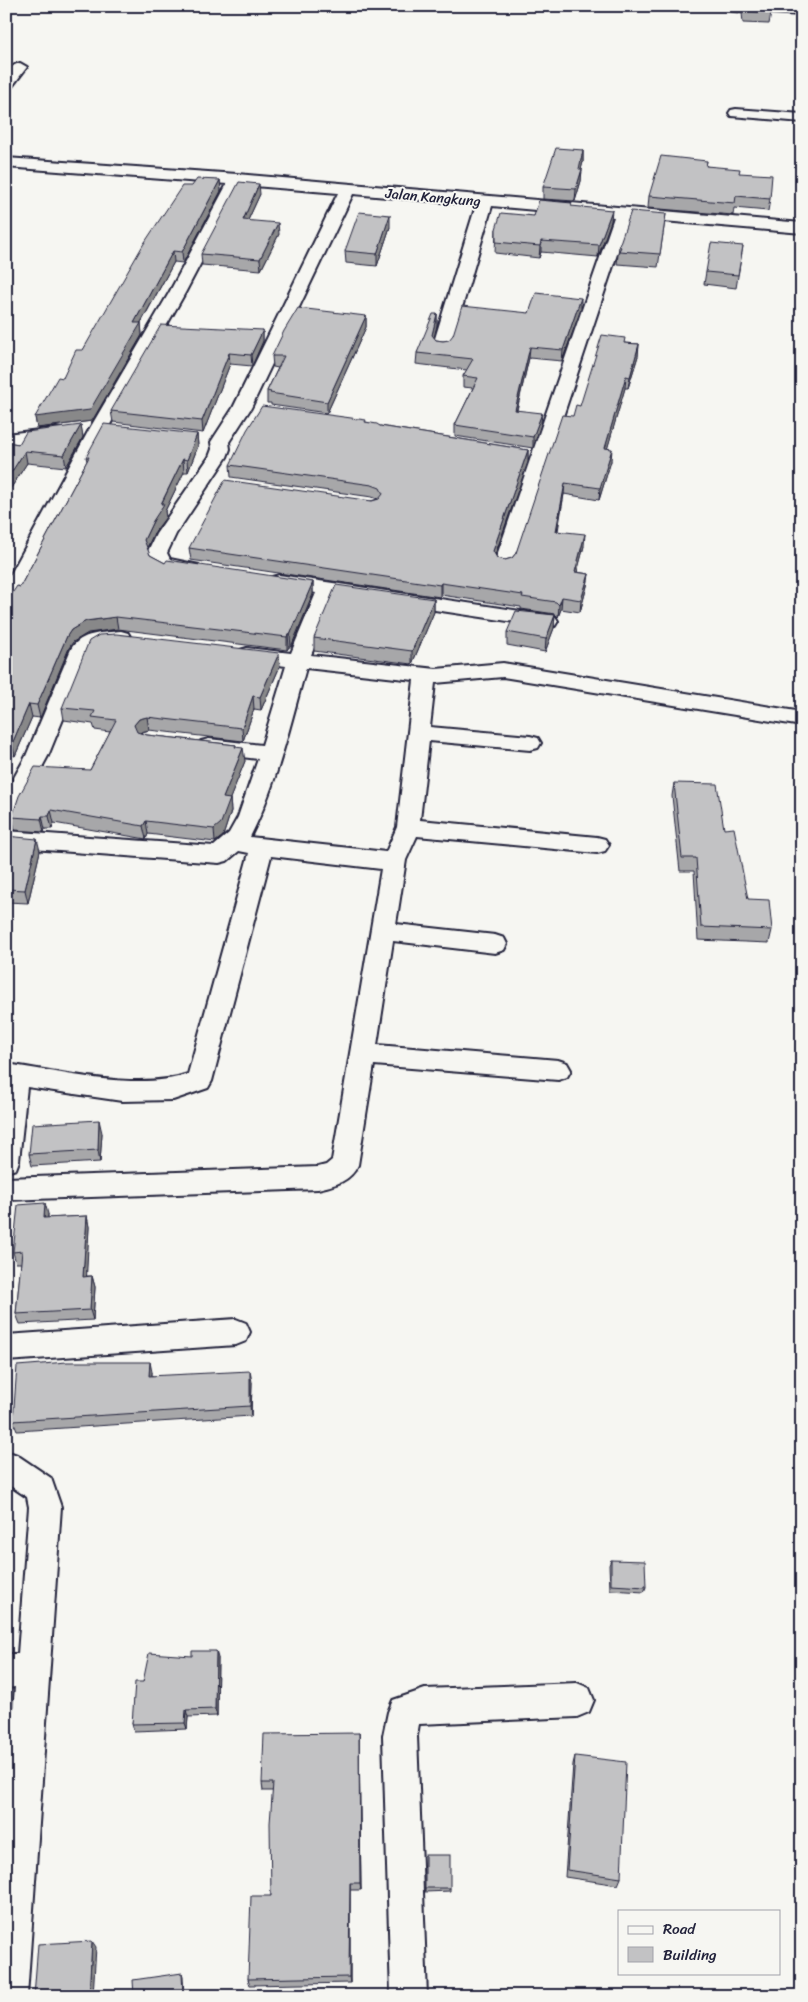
<svg xmlns="http://www.w3.org/2000/svg" width="808" height="2002" viewBox="0 0 808 2002" font-family="Sriracha,sans-serif">
<style>
.lines{fill:none;stroke-linecap:round;stroke-linejoin:round}
.street-casing{stroke:#22223b;stroke-width:4}
.street{fill:#f6f6f2;fill-rule:evenodd}
.wall{fill:#a7a7a9;stroke:#22223b}
.shaded-wall{fill:#888889;stroke:#22223b}
.building{fill:#c2c2c4;stroke:#22223b}
.labels{text-anchor:middle;stroke-width:4;stroke-linejoin:round;paint-order:stroke}
.far-street-label{font-size:14px;fill:#22223b;stroke:#f6f6f2}
</style>
<rect width="100%" height="100%" fill="#f6f6f2"/>
<filter id="ink" filterUnits="userSpaceOnUse"><feTurbulence type="fractalNoise" baseFrequency=".02" numOctaves="2"/><feDisplacementMap in="SourceGraphic" scale="10" xChannelSelector="R" yChannelSelector="G"/><feConvolveMatrix kernelMatrix="1 2 1 2 8 2 1 2 1" color-interpolation-filters="sRGB"/></filter>
<g filter="url(#ink)">
<g class="lines">
<g class="street-casing">
<g id="street">
<polygon points="728,6 802,7 802,15 734,11 729,10"/>
<path d="M20 63 27 67 11 88 6 89C6 78 7 66 20 63Z"/>
<polygon points="736,109 802,114 802,122 731,116 729,113 731,110"/>
<polygon points="6,158 237,174 802,223 802,233 629,218 514,564 511,568 504,570 497,568 494,564 614,217 492,206 451,345 448,349 442,350 436,349 433,345 476,205 353,194 251,408 229,442 230,449 227,457 176,534 167,553 170,559 199,565 202,569 199,573 192,575 155,568 147,553 156,534 209,457 212,449 211,442 233,408 338,193 242,185 185,293 108,428 16,602 13,606 6,608 6,583 90,428 169,293 227,184 6,167"/>
<polygon points="56,428 62,429 65,433 62,437 6,445 6,434"/>
<path d="M279 575 548 615 555 616 558 621 555 626 548 627 335 595 311 655 436 669 503 663 802 712V726L503 677 435 683 430 727 530 736 538 738 541 743 538 748 530 750 429 741 420 820 597 837 605 839 609 845 605 851 597 853 417 836 406 860 396 924 495 935 504 938 507 944 504 950 495 953 393 941 377 1045 558 1060 567 1063 571 1070 567 1077 558 1080 374 1065 358 1165C350 1182 335 1185 318 1189L6 1200V1178L318 1167 326 1165 332 1160 381 869 271 856 212 1081 208 1088 173 1100 122 1101 27 1087 19 1161 16 1169 6 1172V1064C59 1071 138 1092 188 1074L249 853 239 851 227 861 219 863 6 847V831L214 846 229 833 238 817 258 759 209 753 201 751 198 746 201 741 209 739 262 745 286 666 240 660 237 655 240 650 247 648 291 653 316 593 272 585 269 581 272 577ZM306 668 414 680 397 827 386 852 250 837C277 785 290 725 306 668Z"/>
<path d="M121 631 128 633 131 638 128 643 101 646 90 653 48 756 14 819 6 821V792L26 756 71 649C81 632 103 633 121 631Z"/>
<polygon points="236,1319 246,1323 250,1332 246,1341 236,1345 6,1361 6,1335"/>
<polygon points="6,1451 17,1455 51,1478 61,1507 27,1996 6,1996 6,1799 15,1687 6,1688 6,1654 18,1654 29,1507 27,1497 6,1483"/>
<polygon points="577,1683 589,1688 594,1700 589,1712 577,1717 419,1724 417,1736 427,1996 391,1996 383,1736 388,1712 393,1700 425,1689"/>
</g>
</g>
<use href="#street" class="street"/>
</g>
<g class="wall">
<polygon points="743,6 771,6 771,13 769,24 743,23 742,13"/>
<polygon points="583,150 583,162 581,169 582,169 581,181 575,201 543,199 543,187"/>
<polygon points="707,161 706,166 739,173 770,199 768,211 734,208 733,215 648,208 649,196"/>
<polygon points="220,180 221,191 183,263 174,262 141,323 142,335 92,421 37,428 35,417 83,350 192,186"/>
<polygon points="260,194 248,220 279,234 261,270 202,265 201,254"/>
<polygon points="571,206 611,221 598,257 541,252 539,258 495,253 496,229 534,216"/>
<polygon points="666,214 658,267 617,264 619,246"/>
<polygon points="390,227 377,266 346,263 345,251"/>
<polygon points="743,246 736,288 704,284 706,272"/>
<polygon points="581,309 562,361 529,358 517,410 541,424 533,448 455,436 455,425 473,388 463,387 463,376 467,370 416,364 417,353 437,314 437,325 434,338 436,340 443,341 449,340 529,313"/>
<polygon points="366,316 366,327 327,413 271,405 271,403 267,403 267,391 278,368 273,367 272,356"/>
<polygon points="263,330 263,341 252,366 230,364 203,433 113,422 111,411"/>
<polygon points="624,343 639,344 638,356 628,388 625,388 607,449 611,461 599,500 564,494 558,531 584,546 577,572 589,574 587,586 580,612 561,609 558,617 555,614 521,609 521,607 441,595 440,597 191,560 189,548 378,499 372,497 231,477 230,465 366,422 380,426 528,450 528,462 495,555 497,558 505,560 512,558 516,553 573,416"/>
<polygon points="81,425 83,437 66,467 27,463 9,491 8,491 6,493 6,442 19,444"/>
<polygon points="197,434 198,446 188,472 184,472 165,511 166,517 154,533 147,549 150,555 165,563 313,582 313,594 291,647 289,647 287,650 118,629 88,633 73,642 69,648 40,718 32,717 15,756 6,754 6,596 11,595 20,587 87,461 86,457"/>
<polygon points="434,599 434,612 412,664 314,651 314,638"/>
<polygon points="555,615 554,628 545,652 507,645 507,632"/>
<polygon points="280,666 261,710 254,709 243,741 149,730 140,733 147,735 236,745 236,747 245,761 230,798 231,811 223,836 215,842 148,834 146,839 54,823 52,829 45,829 44,832 15,830 12,817 90,770 110,732 95,730 93,724 64,720 62,708"/>
<polygon points="801,733 802,733 802,755 800,740"/>
<polygon points="674,783 724,829 748,899 772,930 769,943 698,940 694,871 680,871 672,796"/>
<polygon points="6,836 40,851 28,903 6,902"/>
<polygon points="102,1133 100,1162 32,1166 29,1154"/>
<polygon points="48,1214 48,1218 87,1216 89,1227 86,1276 92,1276 95,1287 93,1320 20,1324 16,1314 21,1263 16,1263 13,1252"/>
<polygon points="152,1372 152,1376 252,1382 251,1416 17,1431 13,1421"/>
<polygon points="611,1560 646,1587 644,1592 610,1590 609,1565"/>
<polygon points="218,1658 217,1716 188,1717 187,1729 134,1731 132,1724 143,1682"/>
<polygon points="359,1733 361,1890 350,1890 350,1983 250,1985 248,1979 271,1896 273,1791 263,1791 262,1783"/>
<polygon points="575,1756 621,1878 618,1885 565,1877 573,1764"/>
<polygon points="425,1855 450,1888 450,1891 425,1892"/>
</g>
<g class="shaded-wall">
<polygon points="583,150 583,162 578,181 579,169"/>
<polygon points="582,169 581,181 575,201 576,189"/>
<polygon points="220,180 221,191 183,263 182,252"/>
<polygon points="259,184 260,194 243,231 243,220"/>
<polygon points="612,210 611,221 598,257 599,245"/>
<polygon points="390,215 390,227 377,266 377,254"/>
<polygon points="278,223 279,234 261,270 260,259"/>
<polygon points="541,241 541,252 539,258 540,246"/>
<polygon points="173,251 174,262 140,324 141,323 142,335 92,421 37,428 35,417 134,323"/>
<polygon points="581,298 581,309 562,361 563,350"/>
<polygon points="437,314 437,325 432,346 432,335"/>
<polygon points="366,316 366,327 327,413 327,402"/>
<polygon points="263,330 263,341 252,366 251,355"/>
<polygon points="639,344 638,356 628,388 630,377"/>
<polygon points="530,347 529,358 514,421 515,410"/>
<polygon points="229,353 230,364 203,433 202,421"/>
<polygon points="626,376 625,388 604,460 605,448"/>
<polygon points="542,413 541,424 533,448 533,437"/>
<polygon points="81,425 83,437 66,467 64,455"/>
<polygon points="197,434 198,446 188,472 187,460"/>
<polygon points="612,449 611,461 599,500 600,488"/>
<polygon points="528,450 528,462 492,563 493,551"/>
<polygon points="25,451 27,463 9,491 7,479"/>
<polygon points="183,459 184,472 165,511 166,517 154,533 145,552 144,540"/>
<polygon points="565,483 564,494 555,542 556,531"/>
<polygon points="585,534 584,546 574,584 575,572"/>
<polygon points="589,574 587,586 580,612 581,600"/>
<polygon points="313,582 313,594 291,647 290,635"/>
<polygon points="441,583 441,595 440,597 440,585"/>
<polygon points="562,597 561,609 558,617 559,605"/>
<polygon points="434,599 434,612 412,664 412,651"/>
<polygon points="555,615 554,628 545,652 546,639"/>
<polygon points="116,617 118,629 88,633 73,642 69,648 40,718 37,705 67,636 71,630 86,621"/>
<polygon points="288,634 289,647 287,650 287,637"/>
<polygon points="279,653 280,666 261,710 260,697"/>
<polygon points="253,696 254,709 243,741 242,728"/>
<polygon points="29,704 32,717 15,756 12,744"/>
<polygon points="147,717 149,730 141,732 136,738 134,725 139,719"/>
<polygon points="243,748 245,761 225,811 223,798"/>
<polygon points="8,765 11,778 6,788 6,769"/>
<polygon points="230,799 231,811 223,836 215,842 214,829"/>
<polygon points="51,810 54,823 52,829 49,816"/>
<polygon points="42,816 45,829 44,832 41,819"/>
<polygon points="146,821 148,834 146,839 143,826"/>
<polygon points="37,839 40,851 28,903 25,890"/>
<polygon points="99,1120 102,1133 100,1162 98,1150"/>
<polygon points="45,1203 48,1214 47,1229 44,1218"/>
<polygon points="87,1216 89,1227 86,1287 83,1277"/>
<polygon points="92,1276 95,1287 93,1320 90,1310"/>
<polygon points="150,1362 152,1372 151,1386 149,1376"/>
<polygon points="250,1371 252,1382 251,1416 250,1406"/>
<polygon points="216,1651 218,1658 217,1716 215,1709"/>
<polygon points="8,1688 12,1697 6,1772 6,1707"/>
<polygon points="186,1710 188,1717 187,1729 185,1723"/>
<polygon points="359,1733 359,1741 361,1890 360,1883"/>
<polygon points="350,1883 350,1983 349,1977"/>
<polygon points="92,1941 96,1947 93,1996 89,1996"/>
<polygon points="182,1973 183,1976 184,1996 183,1996"/>
</g>
<g class="building">
<polygon points="744,6 771,6 771,13 745,11"/>
<polygon points="556,148 583,150 579,169 582,169 576,189 543,187"/>
<polygon points="661,156 707,161 706,166 740,169 739,173 772,175 770,199 736,196 735,203 649,196"/>
<polygon points="197,179 220,180 182,252 173,251 134,323 141,323 90,410 35,417 58,377 63,378 76,350 83,350 143,245 182,186 192,186"/>
<polygon points="239,182 259,184 243,220 278,223 260,259 201,254"/>
<polygon points="539,200 572,203 571,206 612,210 599,245 541,241 540,246 496,242 496,229 501,213 534,216"/>
<polygon points="631,211 666,214 660,254 619,251 621,247 619,246"/>
<polygon points="359,212 390,215 377,254 345,251"/>
<polygon points="711,243 743,246 738,275 706,272"/>
<polygon points="536,293 581,298 563,350 530,347 515,410 542,413 533,437 455,425 478,378 463,376 473,359 417,353 433,314 437,314 432,335 436,340 443,341 449,340 453,335 462,306 529,313"/>
<polygon points="298,308 366,316 327,402 270,393 271,392 267,391 284,356 272,356 284,331"/>
<polygon points="161,325 263,330 251,355 229,353 202,421 111,411"/>
<polygon points="602,335 625,338 624,343 639,344 630,377 626,376 605,448 612,449 600,488 565,483 556,531 585,534 575,572 589,574 581,600 562,597 559,605 556,602 522,597 523,595 441,583 440,585 189,548 225,480 372,501 379,499 383,494 380,488 372,485 230,465 247,430 262,406 366,420 365,422 377,424 380,426 528,450 493,551 497,558 505,560 512,558 516,553 562,415 573,416 576,405 580,406"/>
<polygon points="104,424 197,434 187,460 183,459 161,504 164,504 153,521 144,540 150,555 165,563 167,560 313,582 290,635 288,634 287,637 116,617 86,621 71,630 67,636 37,705 29,704 12,744 6,742 6,596 11,595 17,586 20,587 89,457 86,457"/>
<polygon points="81,425 64,455 25,451 7,479 6,479 6,442 19,444 26,432"/>
<polygon points="336,585 434,599 412,651 314,638"/>
<polygon points="516,611 555,615 546,639 507,632"/>
<polygon points="116,634 279,653 260,697 253,696 242,728 147,717 139,719 134,725 137,732 147,735 236,745 235,747 243,748 223,798 230,799 221,823 214,829 146,821 143,826 51,810 49,816 42,816 41,819 12,817 19,796 35,767 90,770 116,720 92,717 95,711 62,708 89,641 99,635"/>
<polygon points="674,783 717,784 724,829 734,828 748,899 769,900 772,930 701,927 696,858 682,858"/>
<polygon points="6,836 37,839 25,890 6,889"/>
<polygon points="99,1120 98,1150 29,1154 32,1124"/>
<polygon points="45,1203 44,1218 87,1216 83,1277 92,1276 90,1310 16,1314 22,1251 13,1252 18,1205"/>
<polygon points="67,1362 150,1362 149,1376 250,1371 250,1406 13,1421 17,1366"/>
<polygon points="611,1560 645,1561 646,1587 611,1585"/>
<polygon points="192,1651 216,1651 215,1709 186,1710 185,1723 132,1724 135,1682 143,1682 149,1653 192,1656"/>
<polygon points="8,1688 6,1707 6,1689"/>
<polygon points="359,1733 360,1883 350,1883 349,1977 248,1979 251,1896 271,1896 270,1823 273,1783 262,1783 264,1734"/>
<polygon points="575,1756 626,1762 621,1878 567,1870"/>
<rect x="425" y="1855" width="25" height="33"/>
<polygon points="92,1941 89,1996 34,1996 38,1944"/>
<polygon points="182,1973 183,1996 134,1996 133,1980"/>
</g>
</g>
<g class="labels">
<g class="far-street-label">
<text transform="translate(433 197) rotate(5)" y="5">Jalan Kangkung</text>
</g>
</g>
<rect width="808" height="2002" fill="none" stroke="#f6f6f2" stroke-width="25"/>
<rect x="12" y="12" width="783" height="1977" fill="none" stroke="#22223b" stroke-width="2" filter="url(#ink)"/>
<rect x="618" y="1910" width="162" height="65" fill="#f6f6f2" stroke="#a1a1a9"/>
<rect x="628" y="1926" width="25" height="8" fill="#f6f6f2" stroke="#a1a1a9"/>
<text x="663" y="1934" font-size="15" fill="#22223b">Road</text>
<rect x="628" y="1947" width="25" height="15" fill="#c2c2c4" stroke="#a1a1a9"/>
<text x="663" y="1960" font-size="15" fill="#22223b">Building</text>
</svg>
